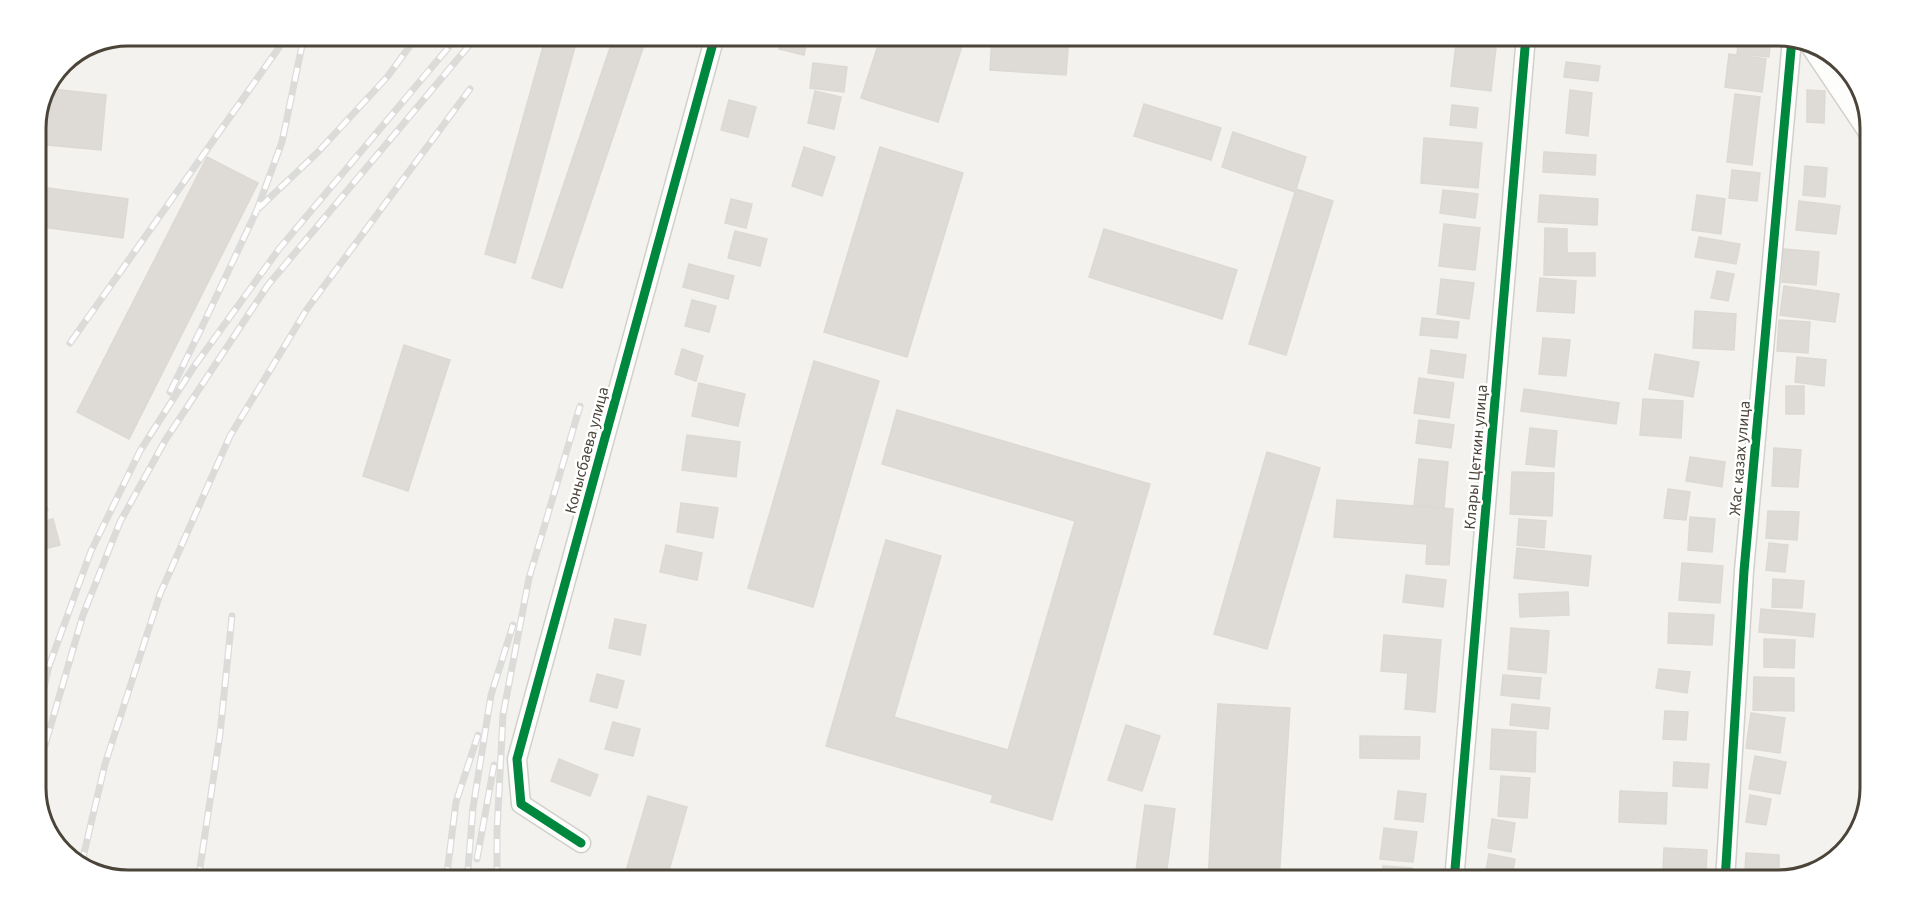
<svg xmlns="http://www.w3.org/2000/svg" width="1907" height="917" viewBox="0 0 1907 917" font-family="'Source Sans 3',sans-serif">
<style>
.building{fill:#dedbd6;stroke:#dcd9d4;stroke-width:1.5}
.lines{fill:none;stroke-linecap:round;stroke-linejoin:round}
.minor-casing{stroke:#d2d0cb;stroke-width:21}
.minor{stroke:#fdfdfc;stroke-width:18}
.rail-casing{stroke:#dbdbda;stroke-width:7}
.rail{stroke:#fff;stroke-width:4.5;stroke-dasharray:14;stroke-linecap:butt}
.cycleway-casing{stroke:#fff;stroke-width:13}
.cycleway{stroke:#00873e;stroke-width:9}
.labels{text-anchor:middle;stroke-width:5;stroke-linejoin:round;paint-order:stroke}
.street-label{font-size:16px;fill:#4b4439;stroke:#fff}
.rim{fill:none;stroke:#4b4439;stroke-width:3}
</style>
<rect width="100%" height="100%" fill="#f4f2ee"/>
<g class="building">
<polygon points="546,36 578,36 515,263 485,254"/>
<polygon points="614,36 647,36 562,288 532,278"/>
<polygon points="782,36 808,36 804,55 779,49"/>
<polygon points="881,36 965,36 938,122 861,98"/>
<polygon points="992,36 1069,36 1066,75 990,70"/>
<polygon points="1457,36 1497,39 1491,91 1451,86"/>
<polygon points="1739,36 1771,36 1769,57 1737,54"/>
<polygon points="1729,54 1766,59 1762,92 1725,87"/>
<polygon points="1566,62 1600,66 1598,81 1564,77"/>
<polygon points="813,63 847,67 844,92 810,88"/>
<polygon points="52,89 106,95 101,150 36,144 36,123"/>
<polygon points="1570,90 1592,93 1588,136 1566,133"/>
<polygon points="1807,90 1825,91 1824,123 1807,122"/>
<polygon points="815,91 841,97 834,129 808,123"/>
<polygon points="1735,94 1760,97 1752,165 1727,162"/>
<polygon points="729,100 756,107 748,137 721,130"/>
<polygon points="1144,104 1221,128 1211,160 1134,136"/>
<polygon points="1452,105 1478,108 1476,128 1450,125"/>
<polygon points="1233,132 1306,157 1295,192 1222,167"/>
<polygon points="1424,138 1482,143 1478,188 1421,183"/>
<polygon points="804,147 835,157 822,196 792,186"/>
<polygon points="880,147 963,173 907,357 824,332"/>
<polygon points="1544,152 1596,155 1595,175 1543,172"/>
<polygon points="207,157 258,183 129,439 77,412"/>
<polygon points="1805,166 1827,168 1825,197 1803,195"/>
<polygon points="1732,170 1760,173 1757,201 1729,198"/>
<polygon points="48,188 128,199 123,238 43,227"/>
<polygon points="1296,189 1333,201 1286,355 1249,344"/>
<polygon points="1443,190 1478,194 1475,218 1440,213"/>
<polygon points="1540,195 1598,199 1597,225 1538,222"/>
<polygon points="1697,195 1725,199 1721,234 1692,230"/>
<polygon points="731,199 752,204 746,228 725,223"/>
<polygon points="1799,201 1840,206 1836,234 1796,230"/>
<polygon points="1444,224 1480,228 1475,270 1439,266"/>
<polygon points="1545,228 1567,229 1567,253 1595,253 1595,276 1544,275"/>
<polygon points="1104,229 1237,270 1222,319 1089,277"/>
<polygon points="735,231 767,239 760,266 728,258"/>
<polygon points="1699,237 1740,244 1736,264 1695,257"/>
<polygon points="1784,249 1819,252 1816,285 1782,282"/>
<polygon points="689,264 734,276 728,299 683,287"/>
<polygon points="1717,271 1734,274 1728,301 1711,298"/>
<polygon points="1540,278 1576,281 1574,313 1537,311"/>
<polygon points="1441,279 1474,283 1469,319 1437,314"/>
<polygon points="1784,286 1839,294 1835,322 1780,315"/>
<polygon points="692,300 716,306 709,332 685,326"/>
<polygon points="1695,311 1736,314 1734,350 1693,348"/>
<polygon points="1422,318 1459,322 1457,338 1420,335"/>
<polygon points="1779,320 1810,322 1808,353 1777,351"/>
<polygon points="1543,338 1570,340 1566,376 1539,374"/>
<polygon points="404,345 450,360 408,491 363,476"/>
<polygon points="682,349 703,356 696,381 675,374"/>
<polygon points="1431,350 1466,355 1463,378 1428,373"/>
<polygon points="1655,354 1699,362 1693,397 1649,389"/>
<polygon points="1797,357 1826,360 1824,386 1795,382"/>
<polygon points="814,361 879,381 813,607 748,588"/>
<polygon points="1419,378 1454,383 1449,418 1414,413"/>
<polygon points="699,383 745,394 738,426 692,416"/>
<rect x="1786" y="386" width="18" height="28"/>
<polygon points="1524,389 1619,403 1616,424 1521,411"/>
<polygon points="1643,399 1683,401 1681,438 1640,435"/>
<polygon points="897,410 1150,484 1052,820 991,802 993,795 826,746 886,540 941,556 894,717 1008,750 1075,521 882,464"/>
<polygon points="1419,420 1454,425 1451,448 1416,443"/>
<polygon points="1530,428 1557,431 1554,467 1526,464"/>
<polygon points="687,435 740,442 736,477 682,470"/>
<polygon points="1774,448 1801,450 1798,487 1772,486"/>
<polygon points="1267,452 1320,468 1267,649 1214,634"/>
<polygon points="36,457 44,476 36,479"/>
<polygon points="1690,457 1725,462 1722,487 1686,481"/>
<polygon points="1419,459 1448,462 1444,508 1414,505"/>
<polygon points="1512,472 1554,473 1552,516 1510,514"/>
<polygon points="38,486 48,510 36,514 36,487"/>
<polygon points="1668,489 1690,492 1686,520 1664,518"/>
<polygon points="1337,500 1453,509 1449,565 1426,564 1427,544 1334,537"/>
<polygon points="681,503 718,508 713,538 677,532"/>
<polygon points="1768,511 1799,512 1797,540 1766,538"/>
<polygon points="1690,517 1715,519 1712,552 1688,550"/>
<polygon points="53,519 60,545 36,551 36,523"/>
<polygon points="1519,519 1546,521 1544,548 1517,545"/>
<polygon points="1769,543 1788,545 1785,572 1766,570"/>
<polygon points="666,545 702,553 697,580 660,572"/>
<polygon points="1517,548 1591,556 1588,586 1514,578"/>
<polygon points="1682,563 1723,566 1720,603 1679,600"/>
<polygon points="1406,575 1446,580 1443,607 1403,602"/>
<polygon points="1773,579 1804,581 1802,608 1772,607"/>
<polygon points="1568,592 1569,615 1520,617 1519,594"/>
<polygon points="1761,609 1815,614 1813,637 1759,632"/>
<polygon points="1669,613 1714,615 1712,645 1668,643"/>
<polygon points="615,619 646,625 640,655 609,648"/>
<polygon points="1511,628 1549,631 1546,673 1508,669"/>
<polygon points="1384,635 1441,640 1435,712 1405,709 1408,673 1381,671"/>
<polygon points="1764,639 1795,640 1794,668 1764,667"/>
<polygon points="1659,669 1690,672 1687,693 1656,688"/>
<polygon points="597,674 624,681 617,708 590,701"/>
<polygon points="1503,675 1541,678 1539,699 1501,695"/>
<polygon points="1754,677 1794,678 1794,711 1753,710"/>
<polygon points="1218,704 1290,708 1279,881 1208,881"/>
<polygon points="1512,704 1550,708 1548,729 1510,725"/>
<polygon points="1665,711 1688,712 1686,740 1663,739"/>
<polygon points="1751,713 1785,718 1780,753 1746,748"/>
<polygon points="613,722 640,729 633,756 605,749"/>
<polygon points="1126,725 1160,736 1142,791 1108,780"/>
<polygon points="1492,729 1536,732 1535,772 1490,769"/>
<polygon points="1360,736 1420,737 1419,759 1360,758"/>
<polygon points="1755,756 1786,762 1780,794 1749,789"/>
<polygon points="559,759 598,775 590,796 551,781"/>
<polygon points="1674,762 1709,764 1707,788 1673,786"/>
<polygon points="1501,776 1530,778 1527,818 1498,816"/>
<polygon points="1398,791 1426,794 1423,822 1395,819"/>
<polygon points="1620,791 1667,793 1666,824 1619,822"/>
<polygon points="1750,795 1771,799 1766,825 1746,822"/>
<polygon points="648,796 687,807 666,881 623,881"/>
<polygon points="1145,805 1175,809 1166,876 1136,871"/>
<polygon points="1492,819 1515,823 1511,852 1488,848"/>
<polygon points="1384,828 1417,832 1413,862 1380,859"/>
<polygon points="1664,848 1707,850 1706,872 1663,870"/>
<polygon points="1746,853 1779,855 1779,873 1745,872"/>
<polygon points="1489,854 1515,859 1511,881 1484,881"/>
<polygon points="1383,866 1412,868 1411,881 1382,881"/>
<polygon points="1631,878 1674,880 1674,881 1631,881"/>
</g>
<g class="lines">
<g class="minor-casing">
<g id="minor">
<polyline points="1808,43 1871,137"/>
<polyline points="581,843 521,804 517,759 715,36"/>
<polyline points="1454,881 1526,36"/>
<polyline points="1725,881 1744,571 1792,39"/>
</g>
</g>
<use href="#minor" class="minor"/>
<g class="rail-casing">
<g id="rail">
<polyline points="259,208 317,153 388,76 417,36"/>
<polyline points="70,343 278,49 285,36"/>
<polyline points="170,392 201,329 257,210 282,142 304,36"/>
<polyline points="36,721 49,666 91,551 140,451 193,368 279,249 458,36"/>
<polyline points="37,797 43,752 83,615 120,522 166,439 268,285 477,36"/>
<polyline points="477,859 494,765"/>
<polyline points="81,866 105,764 160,594 230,436 307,309 470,89"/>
<polyline points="198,881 220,734 232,616"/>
<polyline points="446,881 456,802 478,735"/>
<polyline points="467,881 473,808 491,695 513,625"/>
<polyline points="497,881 497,831 503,715 529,578 580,406"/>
</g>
</g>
<use href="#rail" class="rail"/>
<g class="cycleway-casing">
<g id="cycleway">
<polyline points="581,843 521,804 517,759 715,36"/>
<polyline points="1454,881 1526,36"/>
<polyline points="1725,881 1744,571 1792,39"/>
</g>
</g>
<use href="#cycleway" class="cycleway"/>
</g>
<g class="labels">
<g class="street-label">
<text transform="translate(586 450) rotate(-75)" y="6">Конысбаева улица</text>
<text transform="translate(1475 457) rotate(-85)" y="6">Клары Цеткин улица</text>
<text transform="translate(1739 458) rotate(-85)" y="6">Жас казах улица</text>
</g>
</g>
<path d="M0 0H1907V917H0ZM128 46H1778A82 82 0 0 1 1860 128V788A82 82 0 0 1 1778 870H128A82 82 0 0 1 46 788V128A82 82 0 0 1 128 46Z" fill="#fff" fill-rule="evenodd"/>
<path class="rim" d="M128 46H1778A82 82 0 0 1 1860 128V788A82 82 0 0 1 1778 870H128A82 82 0 0 1 46 788V128A82 82 0 0 1 128 46Z"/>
</svg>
